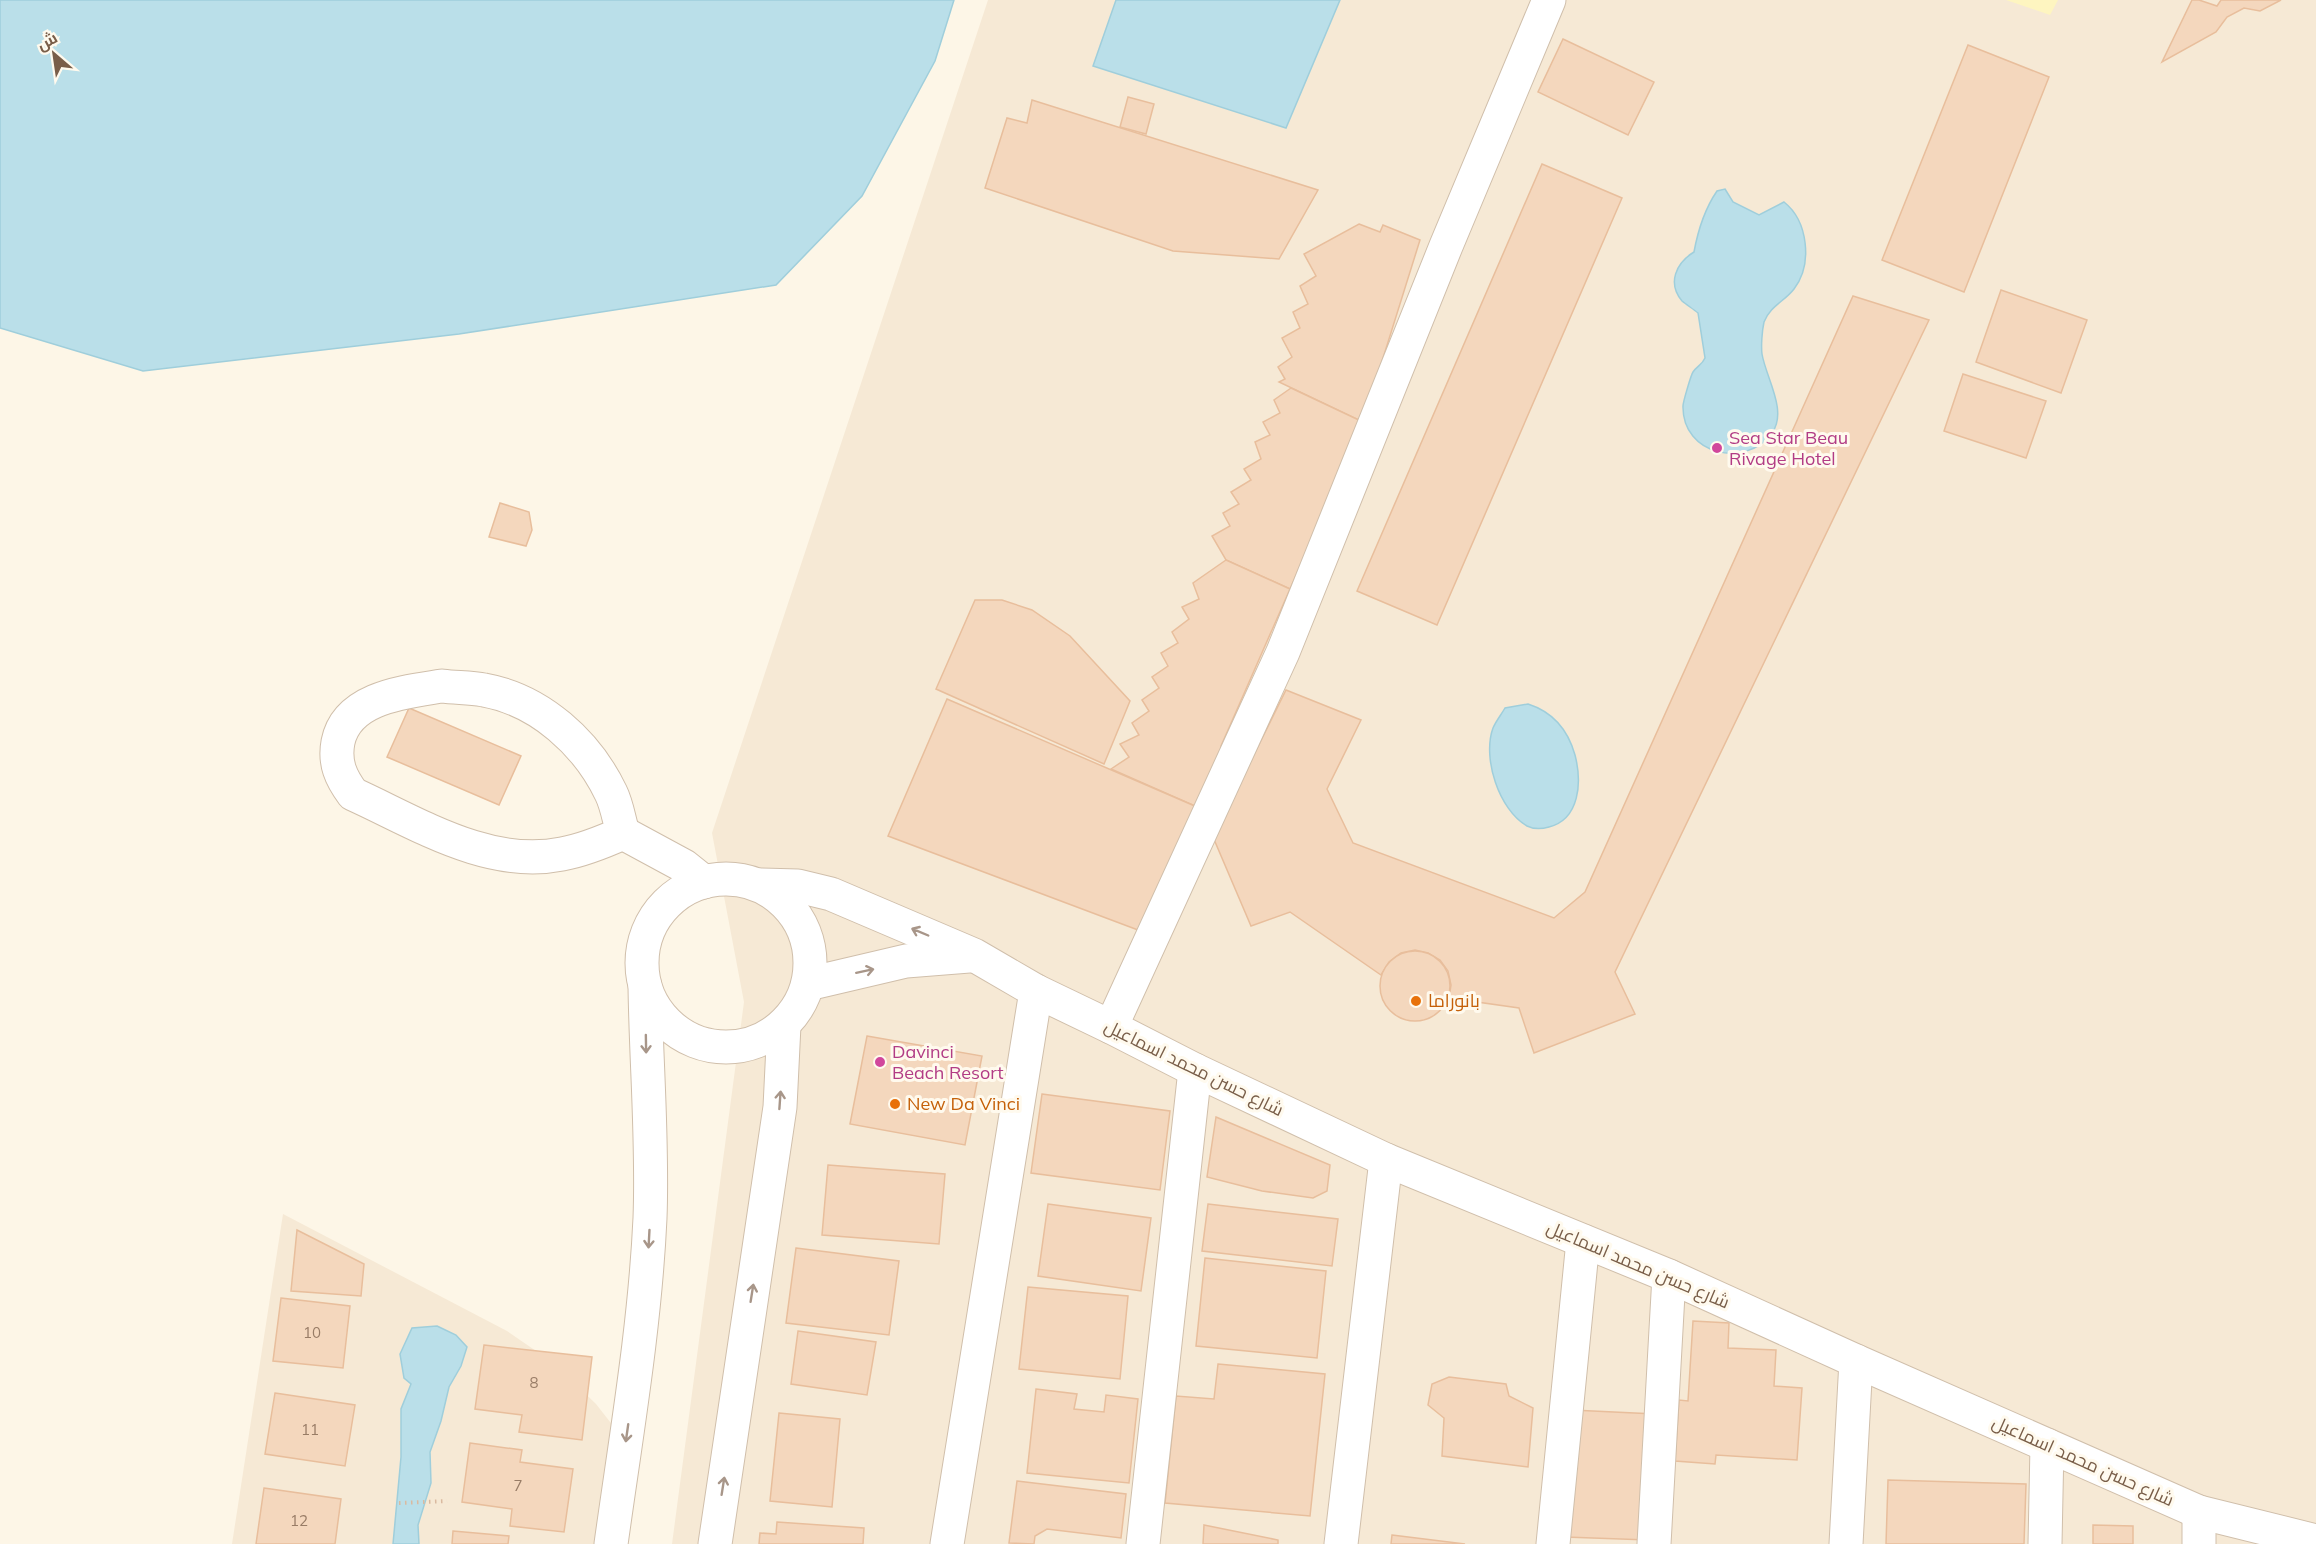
<svg xmlns="http://www.w3.org/2000/svg" width="2316" height="1544" viewBox="0 0 2316 1544" font-family="Mulish,Cairo,sans-serif">
<style>
.residential{fill:#f6e9d5}
.sand{fill:#fef5c0}
.water{fill:#badfe9;stroke:#9fcedb;stroke-width:1.5}
.building{fill:#f4d7bd;stroke:#e8be9c;stroke-width:1.5}
.lines{fill:none;stroke-linecap:round;stroke-linejoin:round}
.minor-casing{stroke:#d0bfab;stroke-width:35}
.path{stroke:#dabaa0;stroke-width:4;stroke-dasharray:1.5 4.5;stroke-linecap:butt}
.minor{stroke:#fff;stroke-width:33}
.oneway{stroke:#a89689}
.hotel-dot{fill:#d1479c;stroke:#fffaee;stroke-width:2}
.food-dot{fill:#e8710a;stroke:#fffaee;stroke-width:2}
.labels{text-anchor:middle;stroke-width:6;stroke-linejoin:round;paint-order:stroke}
.number-label{font-size:15px;fill:#987c66}
.hotel-label{font-size:18px;fill:#b23c85;stroke:#fffaee;text-anchor:start}
.food-label{font-size:18px;fill:#c56008;stroke:#fffaee;text-anchor:start}
.street-label{font-size:18px;fill:#795e49;stroke:#fffaee}
</style>
<rect width="100%" height="100%" fill="#fdf6e7"/>
<g class="residential">
<polygon points="988,0 2316,0 2316,1544 672,1544 744,1002 712,833"/>
<polygon points="283,1214 507,1331 555,1364 596,1404 614,1427 597,1544 232,1544"/>
</g>
<polygon class="sand" points="2006,0 2058,0 2050,15"/>
<g class="water">
<polygon points="0,0 954,0 935,61 862,196 776,285 459,334 143,371 0,328"/>
<polygon points="1116,0 1340,0 1286,128 1093,66"/>
<path d="M1725 189 1733 202 1759 215 1784 202C1808 221 1813 264 1794 289 1785 301 1770 306 1764 322 1762 331 1761 346 1762 354 1766 378 1788 411 1772 433 1746 469 1682 455 1683 406 1683 402 1691 375 1693 372 1697 366 1702 365 1705 358L1698 313C1693 309 1687 305 1682 301 1667 283 1676 263 1694 252 1698 230 1704 210 1717 191Z"/>
<path d="M1528 704C1553 712 1568 730 1575 755 1582 782 1580 819 1549 827 1542 829 1533 829 1527 826 1499 810 1482 758 1493 728 1496 721 1501 715 1505 708Z"/>
<polygon points="437,1326 456,1335 467,1347 461,1366 449,1387 441,1421 430,1452 431,1483 418,1525 419,1544 393,1544 401,1457 401,1409 411,1384 404,1378 400,1354 412,1328"/>
</g>
<g class="building">
<polygon points="2192,0 2199,0 2217,6 2221,0 2281,0 2260,11 2244,8 2227,17 2216,32 2162,62"/>
<polygon points="1563,39 1654,82 1628,135 1538,92"/>
<polygon points="1968,45 2049,77 1964,292 1882,260"/>
<polygon points="1128,97 1154,104 1146,134 1120,127"/>
<polygon points="1032,100 1318,190 1279,259 1173,251 985,188 1007,118 1027,123"/>
<polygon points="1542,164 1622,198 1437,625 1357,591"/>
<polygon points="1359,224 1380,232 1383,225 1420,240 1363,422 1279,382 1285,379 1278,367 1292,357 1282,338 1300,328 1293,312 1308,304 1300,286 1316,276 1304,254"/>
<polygon points="2001,290 2087,320 2061,393 1976,362"/>
<polygon points="1853,296 1929,320 1615,972 1635,1014 1534,1053 1519,1008 1449,998 1451,985 1448,971 1440,960 1428,953 1415,950 1401,953 1389,962 1381,975 1290,912 1251,926 1213,837 1286,690 1361,720 1327,789 1353,843 1554,918 1585,892"/>
<polygon points="1963,374 2046,401 2026,458 1944,431"/>
<polygon points="1291,388 1363,422 1290,589 1226,560 1212,536 1230,526 1223,513 1239,504 1231,492 1251,480 1244,469 1261,459 1255,442 1270,435 1263,422 1280,413 1274,400"/>
<polygon points="500,503 529,512 532,530 526,546 489,537"/>
<polygon points="1226,560 1290,589 1221,746 1234,750 1204,810 1111,769 1129,757 1120,744 1139,735 1132,723 1149,711 1142,700 1159,688 1152,677 1168,666 1161,653 1178,643 1172,632 1189,619 1182,607 1199,599 1193,583"/>
<polygon points="975,600 1002,600 1032,610 1070,636 1130,701 1104,764 936,689"/>
<polygon points="947,699 1204,810 1146,933 888,836"/>
<polygon points="409,708 521,756 499,805 387,757"/>
<circle cx="1415" cy="986" r="35"/>
<polygon points="867,1036 982,1056 965,1145 850,1124"/>
<polygon points="1042,1094 1170,1111 1160,1190 1031,1173"/>
<polygon points="1216,1117 1330,1165 1327,1191 1313,1198 1262,1191 1207,1177"/>
<polygon points="828,1165 945,1174 939,1244 822,1235"/>
<polygon points="1048,1204 1151,1218 1141,1291 1038,1276"/>
<polygon points="1208,1204 1338,1219 1332,1266 1202,1251"/>
<polygon points="297,1230 364,1264 361,1296 291,1291"/>
<polygon points="796,1248 899,1261 889,1335 786,1323"/>
<polygon points="1205,1258 1326,1271 1317,1358 1196,1346"/>
<polygon points="1028,1287 1128,1296 1120,1379 1019,1369"/>
<polygon points="281,1298 350,1306 343,1368 273,1361"/>
<polygon points="1693,1321 1729,1323 1728,1348 1776,1350 1774,1386 1802,1388 1797,1460 1716,1455 1715,1464 1675,1461 1679,1400 1688,1401"/>
<polygon points="798,1331 876,1342 867,1395 791,1384"/>
<polygon points="484,1345 592,1357 582,1440 519,1432 522,1415 475,1409"/>
<polygon points="1218,1364 1325,1374 1310,1516 1165,1503 1176,1396 1214,1399"/>
<polygon points="1449,1377 1506,1384 1509,1396 1533,1408 1528,1467 1442,1456 1444,1418 1428,1405 1432,1384"/>
<polygon points="1036,1389 1077,1394 1074,1409 1104,1412 1106,1395 1138,1399 1129,1483 1027,1473"/>
<polygon points="275,1393 355,1405 345,1466 265,1454"/>
<polygon points="1572,1410 1655,1414 1648,1540 1565,1537"/>
<polygon points="779,1413 840,1419 832,1507 770,1501"/>
<polygon points="470,1443 522,1450 520,1462 573,1469 564,1532 510,1526 512,1509 462,1502"/>
<polygon points="1888,1480 2026,1484 2024,1544 1886,1544"/>
<polygon points="1017,1481 1126,1494 1121,1538 1047,1529 1035,1536 1034,1544 1009,1543"/>
<polygon points="264,1488 341,1499 335,1544 256,1544"/>
<polygon points="777,1522 864,1528 863,1544 759,1544 760,1533 776,1534"/>
<polygon points="1204,1525 1278,1540 1278,1544 1203,1544"/>
<polygon points="2093,1525 2133,1526 2133,1544 2093,1544"/>
<polygon points="453,1531 509,1536 508,1544 452,1544"/>
<polygon points="1392,1535 1465,1544 1391,1544"/>
</g>
<g class="lines">
<g class="minor-casing">
<g id="minor">
<path d="M442 686C456 688 470 687 484 690 540 700 587 743 611 793 617 805 619 820 623 833 603 842 584 850 562 854 488 869 417 823 353 794 341 778 334 763 338 742 347 697 405 692 442 686Z"/>
<polyline points="623,833 684,866 704,882"/>
<circle cx="726" cy="963" r="84"/>
<polyline points="759,885 798,886 831,894 974,955 1036,991 1111,1027 1195,1070 1386,1160 1669,1276 1856,1361 2199,1512 2316,1541"/>
<polyline points="808,984 906,961 969,956"/>
<polyline points="1111,1027 1283,652 1446,246 1549,0"/>
<path d="M611 1544C626 1436 645 1327 650 1218 653 1141 646 1063 645 986"/>
<polyline points="715,1544 780,1107 784,1025"/>
<polyline points="947,1544 1036,991"/>
<polyline points="1143,1544 1195,1070"/>
<polyline points="1341,1544 1386,1160"/>
<polyline points="1553,1544 1583,1241"/>
<polyline points="1654,1544 1669,1276"/>
<polyline points="1846,1544 1856,1361"/>
<polyline points="2045,1544 2047,1445"/>
<polyline points="2199,1544 2199,1512"/>
</g>
</g>
<polyline class="path" points="399,1503 447,1501"/>
<use href="#minor" class="minor"/>
</g>
<defs><path id="oneway-shaft" d="M-6 0H5M1.5-3L5.5 0L1.5 3" fill="none" stroke-width="1.6" stroke-linecap="round" stroke-linejoin="round" transform="scale(1.5)"/></defs>
<g class="oneway">
<use href="#oneway-shaft" transform="translate(920 932) rotate(-157)"/>
<use href="#oneway-shaft" transform="translate(865 971) rotate(-12)"/>
<use href="#oneway-shaft" transform="translate(646 1044) rotate(89)"/>
<use href="#oneway-shaft" transform="translate(780 1100) rotate(-86)"/>
<use href="#oneway-shaft" transform="translate(649 1239) rotate(93)"/>
<use href="#oneway-shaft" transform="translate(752 1293) rotate(-81)"/>
<use href="#oneway-shaft" transform="translate(627 1433) rotate(98)"/>
<use href="#oneway-shaft" transform="translate(723 1486) rotate(-81)"/>
</g>
<g class="hotel-dot">
<circle cx="1717" cy="448" r="6"/>
<circle cx="880" cy="1062" r="6"/>
</g>
<g class="food-dot">
<circle cx="1416" cy="1001" r="6"/>
<circle cx="895" cy="1104" r="6"/>
</g>
<g class="labels">
<g class="number-label">
<text x="312" y="1338">10</text>
<text x="534" y="1388">8</text>
<text x="310" y="1435">11</text>
<text x="518" y="1491">7</text>
<text x="299" y="1526">12</text>
</g>
<g class="hotel-label">
<text x="1729" y="444">Sea Star Beau<tspan x="1729" dy="21">Rivage Hotel</tspan></text>
<text x="892" y="1058">Davinci<tspan x="892" dy="21">Beach Resort</tspan></text>
</g>
<g class="food-label">
<text x="1428" y="1007">بانوراما</text>
<text x="907" y="1110">New Da Vinci</text>
</g>
<g class="street-label">
<text transform="translate(1194 1068) rotate(26)" y="6">شارع حسن محمد اسماعيل</text>
<text transform="translate(1638 1265) rotate(23)" y="6">شارع حسن محمد اسماعيل</text>
<text transform="translate(2083 1461) rotate(24)" y="6">شارع حسن محمد اسماعيل</text>
</g>
</g>
<g transform="translate(54 54) rotate(331)" stroke="#fffaee" stroke-width="4.5" paint-order="stroke">
<path d="M0-4.5L10 22L0 15L-10 22Z" fill="#795e49"/>
<text y="-9" font-size="16" font-weight="bold" text-anchor="middle" fill="#795e49">ش</text>
</g>
</svg>
